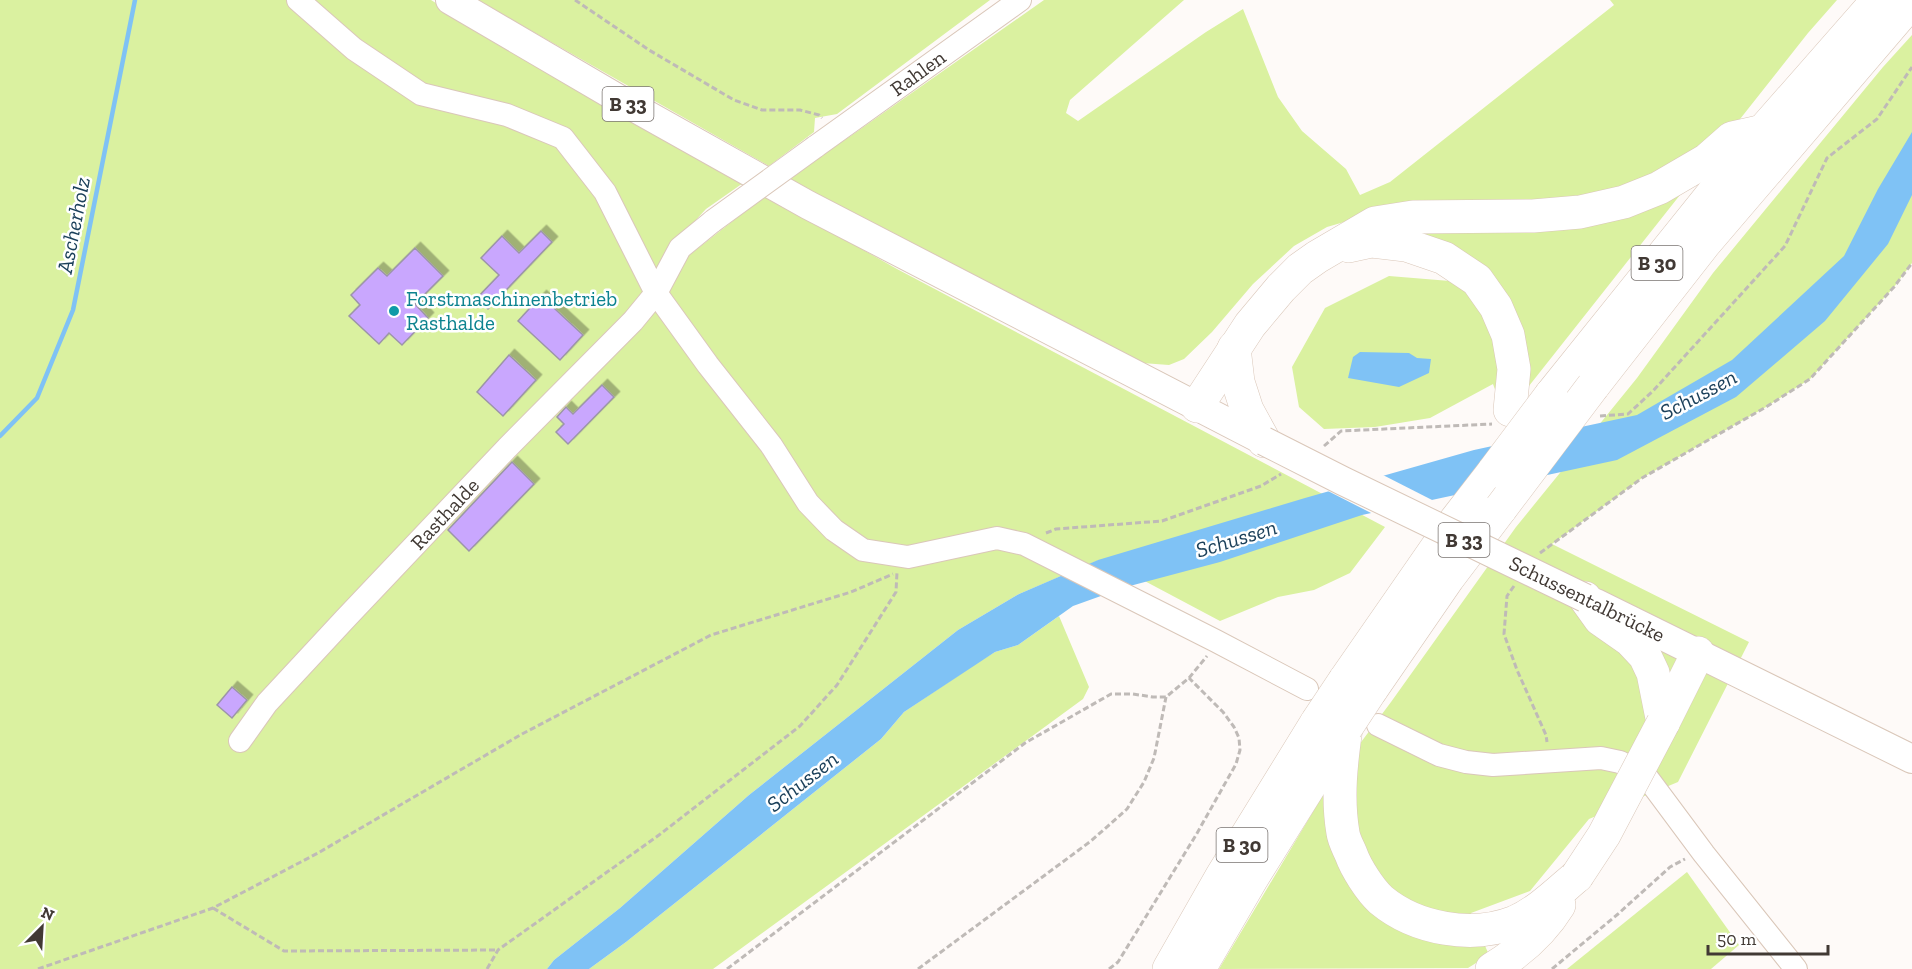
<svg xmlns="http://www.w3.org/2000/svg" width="1912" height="969" viewBox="0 0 1912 969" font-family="'Zilla Slab',serif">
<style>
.green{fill:#daf1a0}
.water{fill:#7fc2f5}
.pier{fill:#fefaf8}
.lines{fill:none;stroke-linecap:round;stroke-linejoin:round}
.stream{stroke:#7fc2f5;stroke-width:4.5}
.building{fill:#c9a7fe;stroke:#9c95a8;stroke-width:1.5;filter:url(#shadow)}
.minor-casing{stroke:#dac7b9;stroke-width:24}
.major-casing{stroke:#dac7b9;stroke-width:30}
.highway-casing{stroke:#dac7b9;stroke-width:34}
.path{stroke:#bfbab7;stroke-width:3;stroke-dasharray:6 3;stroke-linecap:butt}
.minor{stroke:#fff;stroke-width:22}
.major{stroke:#fff;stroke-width:28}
.highway{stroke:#fff;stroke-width:33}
.minor-bridge-casing{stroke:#dac7b9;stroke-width:24;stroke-linecap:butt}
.major-bridge-casing{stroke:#dac7b9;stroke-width:30;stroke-linecap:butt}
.highway-bridge-casing{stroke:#dac7b9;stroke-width:34;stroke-linecap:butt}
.minor-bridge{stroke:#fff;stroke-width:22}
.major-bridge{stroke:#fff;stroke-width:28}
.highway-bridge{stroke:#fff;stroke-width:33}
.culture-dot{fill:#0f9aa8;stroke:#fff;stroke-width:2}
.labels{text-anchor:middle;stroke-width:5;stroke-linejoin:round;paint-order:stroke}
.shield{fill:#fff;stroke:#7a7471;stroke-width:1.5}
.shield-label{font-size:20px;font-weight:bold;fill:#413934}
.street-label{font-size:21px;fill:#413934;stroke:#fff}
.culture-label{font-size:21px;fill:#0d838f;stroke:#fff;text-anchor:start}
.water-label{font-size:22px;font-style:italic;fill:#1b405a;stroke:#fff}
</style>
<defs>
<filter id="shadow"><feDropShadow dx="5.5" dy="-5.5" stdDeviation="0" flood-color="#0004"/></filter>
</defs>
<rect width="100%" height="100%" fill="#fefaf8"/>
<g class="green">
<polygon points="0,0 431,0 558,79 746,181 706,209 670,248 683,260 766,195 897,269 1385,527 1350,573 1314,590 1278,597 1220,621 1139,578 1099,560 1019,594 958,630 749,795 620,908 554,960 547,969 0,969"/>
<polygon points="477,0 990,0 837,114 815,118 814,132 769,166"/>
<polygon points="1044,0 1184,0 1070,100 1066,113 1078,121 1206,32 1243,9 1278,97 1302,131 1346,169 1360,195 1390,182 1614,5 1610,0 1837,0 1808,33 1510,410 1496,307 1358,218 1327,227 1294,246 1253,284 1212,332 1184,359 1169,365 1142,363 785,179 852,135"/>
<polygon points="1912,35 1912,263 1894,287 1810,379 1766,407 1642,478 1552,544 1749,642 1678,782 1589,819 1530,891 1471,913 1489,955 1468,968 1219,969 1329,785 1391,702 1516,527 1637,378 1713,273 1883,67"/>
<polygon points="1389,276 1450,281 1482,300 1498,335 1498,398 1493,384 1430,418 1375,427 1324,429 1299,407 1292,367 1325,308"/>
<polygon points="1059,616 1089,687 1083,699 713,969 589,969 626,942 881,739 904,712 977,663 995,652 1018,645"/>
<polygon points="1687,872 1739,945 1711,969 1567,969"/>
</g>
<g class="water">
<polygon points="1912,132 1912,195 1888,244 1825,321 1736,397 1617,460 1362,515 1220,562 1126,587 1073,606 1018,645 995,652 904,712 881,739 626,942 589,969 547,969 554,960 620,908 749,795 958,630 1019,594 1098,560 1305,498 1474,450 1637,415 1732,360 1844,256 1878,189"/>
<polygon points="1360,352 1409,353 1417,358 1431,359 1429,373 1399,387 1348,378 1353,357"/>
</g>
<polygon class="pier" points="1379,473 1436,502 1375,515 1324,489"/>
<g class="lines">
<polyline class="stream" points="0,436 37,398 73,310 135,0"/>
</g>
<g class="building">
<polygon points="541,231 552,242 488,309 477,298 499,275 481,258 502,236 519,253"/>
<polygon points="415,248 443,276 415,304 428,318 402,345 389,333 379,344 349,316 360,305 351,295 378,268 387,276"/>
<polygon points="541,296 583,335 560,360 518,321"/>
<polygon points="509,355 536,380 503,416 477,392"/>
<polygon points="602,385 614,397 568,444 556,432 564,424 557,417 566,407 573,414"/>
<polygon points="512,462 534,484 469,551 448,530"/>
<polygon points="232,687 247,700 232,718 217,705"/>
</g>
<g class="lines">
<g class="minor-casing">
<g id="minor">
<polyline points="298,0 354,49 421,94 507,115 563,138 605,192 656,293 708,365 771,445 808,503 834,530 863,550 908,557 997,538 1024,544 1216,641 1307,689"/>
<polyline points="815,147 1020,0"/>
<polyline points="1378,725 1439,755 1466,762 1493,765 1601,758 1620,762 1646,776 1704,854 1796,969"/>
<polyline points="240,741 267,703 345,619 507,448 633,321 656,293 680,248 713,221"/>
</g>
</g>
<g class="major-casing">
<g id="major">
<polyline points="450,0 619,99 808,205 1264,441"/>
<polyline points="1596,603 1912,759"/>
</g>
</g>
<g class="highway-casing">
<g id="highway">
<polyline points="1349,246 1372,241 1406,245 1444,258 1477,280 1496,307 1508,335 1514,369 1510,410"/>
<polyline points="1234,348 1238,382 1247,410 1264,441"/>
<polyline points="1593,386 1704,244 1912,1"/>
<polyline points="1551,395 1763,131 1878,0"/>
<polyline points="1197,406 1250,325 1281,288 1300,269 1317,257 1375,223 1413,217 1533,216 1580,212 1624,202 1659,188 1707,160 1732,138 1763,131"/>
<polyline points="1585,598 1600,619 1630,640 1645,656 1653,673 1663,723"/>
<polyline points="1345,680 1456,520 1494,471"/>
<polyline points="1371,690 1448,578 1501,508"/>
<polyline points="1663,723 1698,653"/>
<path d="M1346 728C1341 763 1337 798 1343 833 1344 840 1348 847 1351 854 1356 868 1370 890 1381 900 1416 929 1472 939 1515 922 1538 912 1558 892 1577 876"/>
<polyline points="1169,969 1222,876 1317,722"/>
<polyline points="1199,969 1252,878 1340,737"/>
<path d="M1492 969C1518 953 1543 931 1559 905"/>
</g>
</g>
<g class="path">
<polyline points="575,0 649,50 734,100 762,110 800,110 819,115 822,118"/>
<polyline points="1600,416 1628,414 1653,391 1785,246 1827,158 1877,119 1912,67"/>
<polyline points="1324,446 1341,431 1492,424"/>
<polyline points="1046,533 1056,529 1162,521 1261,486 1281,474"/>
<polyline points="1540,553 1642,478 1766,407 1810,379 1894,287 1912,263"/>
<polyline points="1514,586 1507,596 1504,634 1517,670 1546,735 1547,742"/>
<polyline points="213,908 284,951 498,950"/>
<polyline points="38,969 213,908 318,853 522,734 711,635 851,592 893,574"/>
<polyline points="487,969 498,950 659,835 800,726 837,685 896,592 897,572"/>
<polyline points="727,969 1025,743 1111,694 1133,694 1153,697 1166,697 1189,678 1207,656"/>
<polyline points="918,969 1091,841 1127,809 1144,782 1154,758 1166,697"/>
<polyline points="1109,969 1118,962 1196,835 1236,764 1240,750 1239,738 1234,727 1223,712 1189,678"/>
<polyline points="1552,969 1618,914 1670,867 1685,859"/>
</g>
<use href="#minor" class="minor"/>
<use href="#major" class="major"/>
<use href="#highway" class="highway"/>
<g class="minor-bridge-casing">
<polyline id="minor-bridge" points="713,221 815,147"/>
</g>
<g class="major-bridge-casing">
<polyline id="major-bridge" points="1264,441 1343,481 1585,598"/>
</g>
<g class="highway-bridge-casing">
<g id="highway-bridge">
<polyline points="1494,471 1551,395"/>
<polyline points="1501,508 1593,386"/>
<polyline points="1317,722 1345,680"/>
<polyline points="1346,728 1371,690"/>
<polyline points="1577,876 1604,835 1663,723"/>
</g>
</g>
<use href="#minor-bridge" class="minor-bridge"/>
<use href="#major-bridge" class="major-bridge"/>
<use href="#highway-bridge" class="highway-bridge"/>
</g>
<circle class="culture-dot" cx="394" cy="311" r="6"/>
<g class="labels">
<g class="shield">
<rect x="602.5" y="87" width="51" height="34" rx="4.5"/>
<rect x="1631.5" y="246" width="51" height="34" rx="4.5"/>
<rect x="1438.5" y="523" width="51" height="34" rx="4.5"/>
<rect x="1216.5" y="828" width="51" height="34" rx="4.5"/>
</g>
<g class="shield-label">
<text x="628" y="111">B 33</text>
<text x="1657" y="270">B 30</text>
<text x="1464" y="547">B 33</text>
<text x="1242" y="852">B 30</text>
</g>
<g class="street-label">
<text transform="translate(918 73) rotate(-36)" y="7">Rahlen</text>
<text transform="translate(445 514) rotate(-47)" y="7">Rasthalde</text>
<text transform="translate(1587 599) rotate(26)" y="7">Schussentalbrücke</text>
</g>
<g class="culture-label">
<text x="406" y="306">Forstmaschinenbetrieb<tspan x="406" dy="24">Rasthalde</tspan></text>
</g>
<g class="water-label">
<text transform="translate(73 225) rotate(-79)" y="8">Ascherholz</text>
<text transform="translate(1698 394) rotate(-28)" y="8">Schussen</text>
<text transform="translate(1236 538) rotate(-17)" y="8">Schussen</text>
<text transform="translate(802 781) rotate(-38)" y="8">Schussen</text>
</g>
</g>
<g transform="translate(42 927) rotate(24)" stroke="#ffffff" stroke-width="4.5" paint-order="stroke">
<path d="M0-4.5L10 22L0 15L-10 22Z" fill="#413934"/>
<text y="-9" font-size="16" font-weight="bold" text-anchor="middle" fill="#413934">N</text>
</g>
<path d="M1708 945v9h120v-9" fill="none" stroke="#413934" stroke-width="3"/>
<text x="1717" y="945" font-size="18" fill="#413934" stroke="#ffffff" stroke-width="4.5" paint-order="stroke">50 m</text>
</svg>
